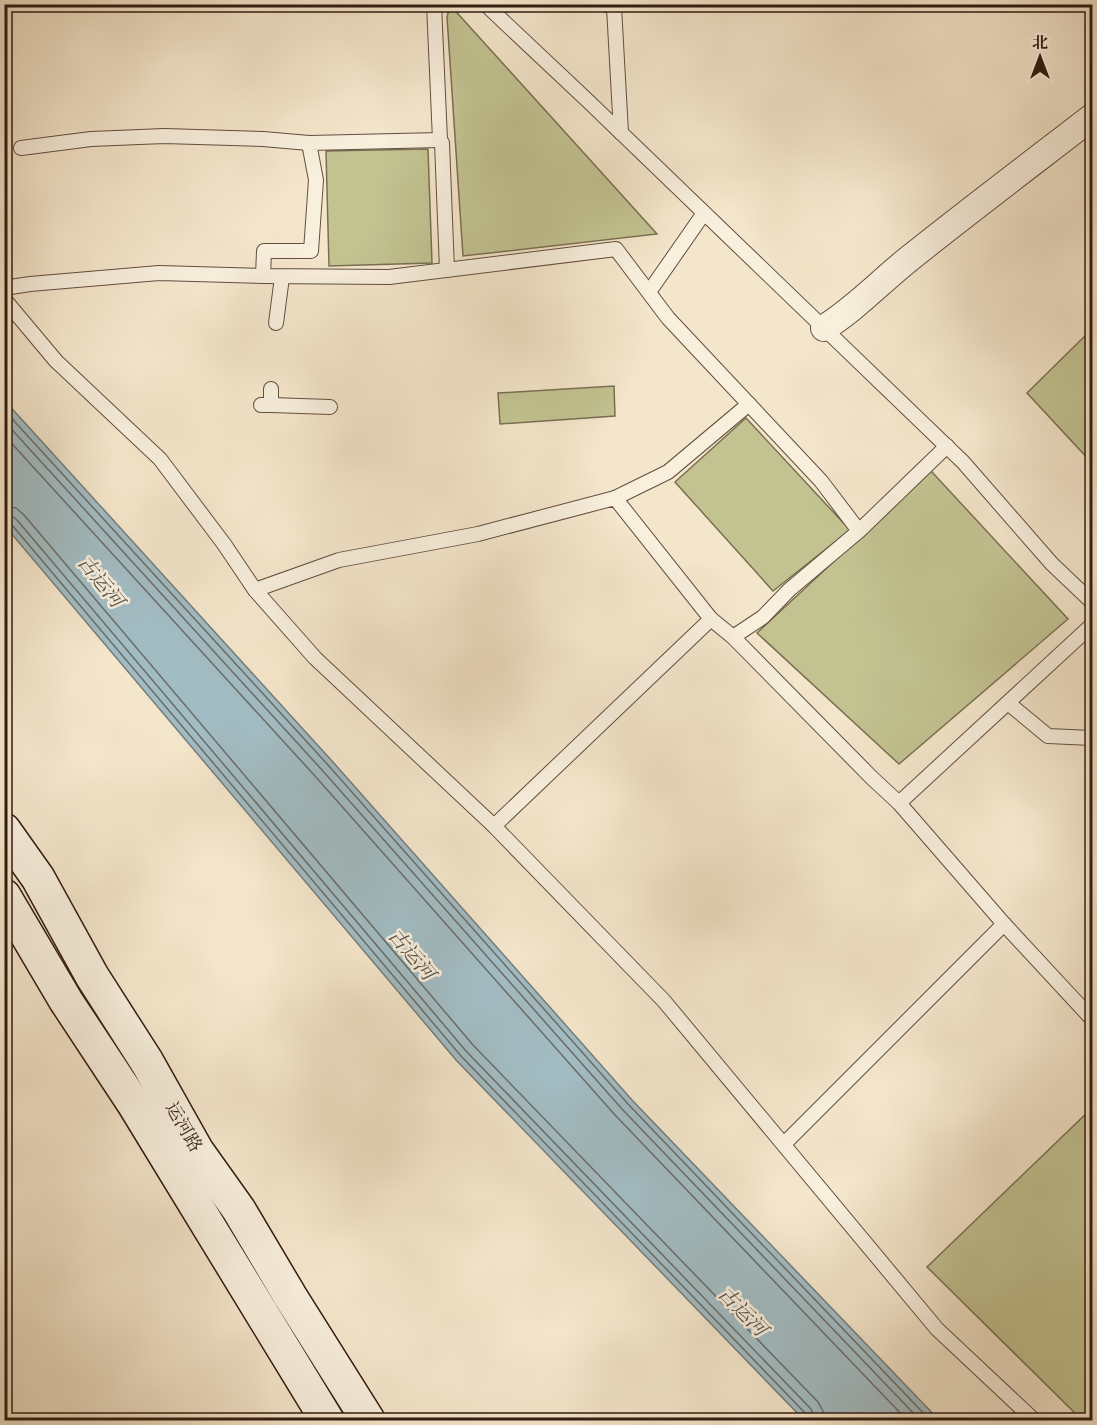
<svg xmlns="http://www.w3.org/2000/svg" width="1097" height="1425" viewBox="0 0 1097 1425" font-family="Alegreya,'Noto Serif SC',serif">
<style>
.green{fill:#c3c392;stroke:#7a6f52;stroke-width:1.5}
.water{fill:#a2bcc3;stroke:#757c7c;stroke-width:1.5}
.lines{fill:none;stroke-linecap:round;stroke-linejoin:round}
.shore{stroke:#6a6c6a;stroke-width:1.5}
.service-casing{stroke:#624e40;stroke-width:16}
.minor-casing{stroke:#624e40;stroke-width:28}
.secondary-casing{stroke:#311b11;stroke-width:36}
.service{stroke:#f8efdd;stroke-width:14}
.minor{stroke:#f8efdd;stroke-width:26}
.secondary{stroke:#f8efdd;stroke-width:33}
.labels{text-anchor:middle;stroke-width:5;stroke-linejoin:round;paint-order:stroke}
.street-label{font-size:18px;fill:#311b11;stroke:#f8efdd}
.water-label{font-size:20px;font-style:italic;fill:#59534f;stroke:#f8efdd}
</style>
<rect width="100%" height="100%" fill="#f4e6cb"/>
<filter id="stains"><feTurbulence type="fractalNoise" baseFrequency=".00333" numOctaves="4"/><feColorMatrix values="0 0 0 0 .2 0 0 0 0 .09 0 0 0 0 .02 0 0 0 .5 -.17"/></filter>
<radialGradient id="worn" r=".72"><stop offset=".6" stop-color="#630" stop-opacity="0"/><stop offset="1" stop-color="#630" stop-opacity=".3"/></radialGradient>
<g class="green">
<polygon points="450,5 657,234 463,256 447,17"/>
<polygon points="428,149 432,263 329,266 326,151"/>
<polygon points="1092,329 1092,463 1027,393"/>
<polygon points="614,386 615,416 500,424 498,393"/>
<polygon points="746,418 850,530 773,591 675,482"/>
<polygon points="931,471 1068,619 899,764 757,633"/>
<polygon points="1092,1108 1092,1420 1082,1420 927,1267"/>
</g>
<polygon class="water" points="5,401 332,761 632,1100 939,1420 804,1420 456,1060 5,526"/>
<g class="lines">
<g class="shore">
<polyline points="4,410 328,765 628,1104 930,1420"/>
<polyline points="4,421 322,770 622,1109 920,1420"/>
<polyline points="4,435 315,776 615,1115 907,1420"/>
<polyline points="4,506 16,508 24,515 473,1045 818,1402 823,1411 824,1420"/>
<polyline points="4,515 12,516 17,520 466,1051 811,1409 815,1420"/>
<polyline points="4,523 12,525 461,1056 806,1414 808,1420"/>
</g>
<g class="service-casing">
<g id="service">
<polyline points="434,4 440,140 309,143 316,180 311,251 264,251 263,276 389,277 616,249 668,318 821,481 859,531 789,590 763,617 733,637"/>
<polyline points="485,4 588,101 963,462 1052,564 1092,602"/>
<polyline points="604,4 614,7 621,133"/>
<polyline points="440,140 442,143 447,270"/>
<polyline points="21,148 91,139 164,136 263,139 309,143"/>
<polyline points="4,288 30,284 159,273 263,276"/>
<polyline points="649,292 704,213"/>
<polyline points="4,299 56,361 160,459 224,544 255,590 315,658 494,826 664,1001 937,1329 1034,1420"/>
<polyline points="276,323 282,277"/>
<polyline points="261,405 271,405 271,389"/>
<polyline points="271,405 330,407"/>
<polyline points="615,498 668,472 749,404"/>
<polyline points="859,531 947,446"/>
<polyline points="255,590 339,560 478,534 615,498 711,619 733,637 872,778 899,803 1004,924 1092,1019"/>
<polyline points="1008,703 1048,736 1092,738"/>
<polyline points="899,803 1092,625"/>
<polyline points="494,826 711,619"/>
<polyline points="784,1144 1004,924"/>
</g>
</g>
<g class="minor-casing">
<path id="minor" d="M824 328C855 309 881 281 910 258 970 210 1031 164 1092 117"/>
</g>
<g class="secondary-casing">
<g id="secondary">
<polyline points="4,830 38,878 92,976 147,1062 197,1151 239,1210 290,1296 368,1420"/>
<polyline points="4,896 66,1001 134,1104 327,1420"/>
</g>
</g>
<use href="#service" class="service"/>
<use href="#minor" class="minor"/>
<use href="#secondary" class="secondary"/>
</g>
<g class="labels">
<g class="street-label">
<text transform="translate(184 1127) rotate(60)" y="6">运河路</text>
</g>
<g class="water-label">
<text transform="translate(101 581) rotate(51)" y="7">古运河</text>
<text transform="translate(412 954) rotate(50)" y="7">古运河</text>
<text transform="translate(743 1311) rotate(46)" y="7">古运河</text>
</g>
</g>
<rect width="1097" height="1425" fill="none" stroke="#f4e6cb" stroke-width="24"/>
<rect x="6" y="6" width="1085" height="1413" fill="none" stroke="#311b11" stroke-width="3"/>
<rect x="12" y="12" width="1073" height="1401" fill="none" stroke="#311b11" stroke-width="1.5"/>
<g transform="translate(1040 57)" stroke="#f8efdd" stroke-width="4.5" paint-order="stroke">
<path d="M0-4.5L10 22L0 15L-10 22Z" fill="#311b11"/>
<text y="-9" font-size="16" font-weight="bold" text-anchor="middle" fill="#311b11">北</text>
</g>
<rect width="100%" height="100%" filter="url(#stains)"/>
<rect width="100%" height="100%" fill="url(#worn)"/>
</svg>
